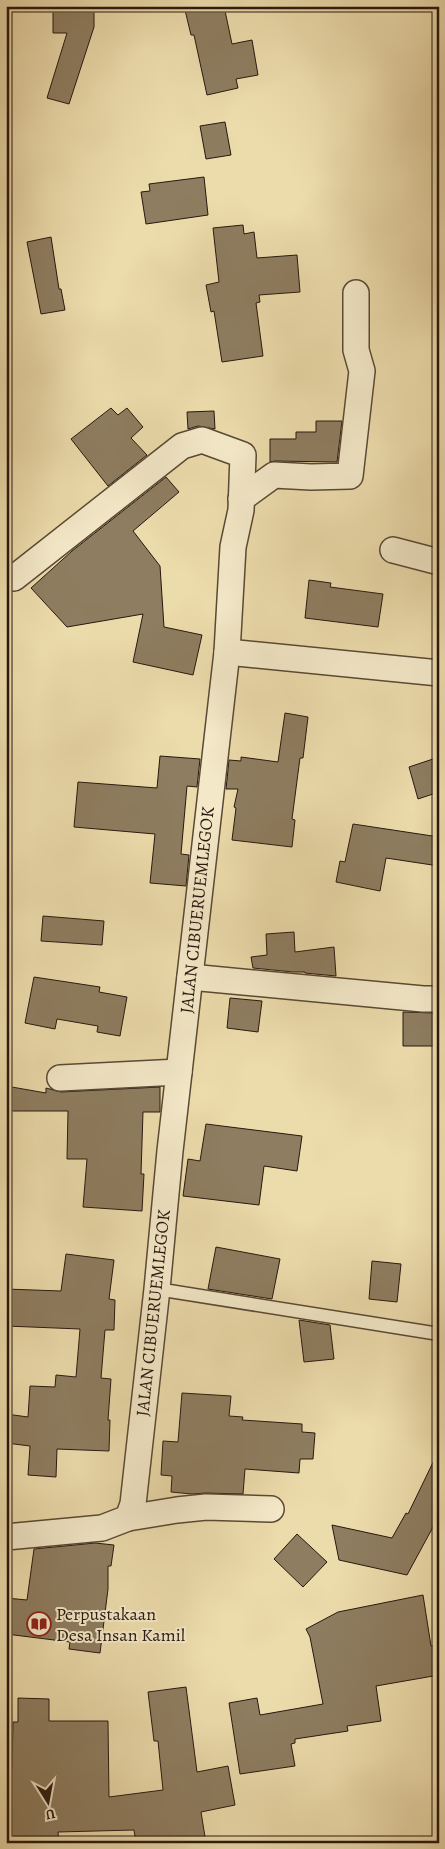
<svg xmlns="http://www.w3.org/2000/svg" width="445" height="1849" viewBox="0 0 445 1849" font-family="Alegreya,serif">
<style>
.building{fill:#8e7d60;stroke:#28180e}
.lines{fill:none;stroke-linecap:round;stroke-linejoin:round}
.lane-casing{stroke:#594935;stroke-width:15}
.street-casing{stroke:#594935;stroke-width:28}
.lane{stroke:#f3e8c8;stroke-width:12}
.street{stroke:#f3e8c8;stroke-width:25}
.labels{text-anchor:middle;stroke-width:4;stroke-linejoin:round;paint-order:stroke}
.street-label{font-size:18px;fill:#28180e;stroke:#f3e8c8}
.poi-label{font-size:18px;fill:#28180e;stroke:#f3e8c8;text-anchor:start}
</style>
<rect width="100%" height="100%" fill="#ecdbab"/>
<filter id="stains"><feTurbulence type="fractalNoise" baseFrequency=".004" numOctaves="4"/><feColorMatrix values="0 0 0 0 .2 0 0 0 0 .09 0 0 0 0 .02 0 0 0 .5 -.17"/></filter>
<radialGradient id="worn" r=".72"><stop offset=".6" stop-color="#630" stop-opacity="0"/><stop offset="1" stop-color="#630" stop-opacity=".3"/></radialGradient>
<g class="building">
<polygon points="53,6 94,6 94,27 69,104 47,98 67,33 53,33"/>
<polygon points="184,6 224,6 232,44 252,40 258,75 236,79 238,88 207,95 194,35 191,35"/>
<polygon points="225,122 231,155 206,159 200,126"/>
<polygon points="204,177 208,215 146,224 141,192 150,191 149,184"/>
<polygon points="243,225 244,234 254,232 257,258 297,255 300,292 259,295 260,302 256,303 263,356 222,362 214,311 211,312 206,285 219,282 213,228"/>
<polygon points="51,237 59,289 61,289 65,310 41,314 27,242"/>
<polygon points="111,408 118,415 127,408 143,427 131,438 147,455 108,486 71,439"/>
<polygon points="214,411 215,429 198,426 188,429 187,412"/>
<polygon points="316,421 342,421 337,462 275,461 270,462 270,439 296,439 296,432 316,432"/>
<polygon points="166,477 179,492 133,531 160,566 164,627 202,635 193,675 133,662 143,614 67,627 31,588 72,551"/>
<polygon points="309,580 331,583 330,587 383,594 378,627 305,618"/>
<polygon points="285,713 308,717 303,758 300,758 292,819 295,820 292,847 232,840 236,808 234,807 238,789 226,789 229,760 241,761 241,757 278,762"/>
<polygon points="160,756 200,759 197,787 187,786 181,854 189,855 186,886 150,883 155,834 74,827 78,782 157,788"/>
<polygon points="439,757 439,792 418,799 409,767"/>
<polygon points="353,824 439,837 439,866 386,858 380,891 336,882 340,861 345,862"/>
<polygon points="43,916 104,921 102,945 41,941"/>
<polygon points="294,932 295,952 334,947 336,976 305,973 305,972 293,972 253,968 251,957 267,955 266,934"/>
<polygon points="34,977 100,987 99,992 127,997 120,1036 97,1032 98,1026 57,1019 55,1029 25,1023"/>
<polygon points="230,998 262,1001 258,1032 227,1028"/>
<polygon points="403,1012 435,1013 435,1024 439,1024 439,1046 403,1046"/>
<polygon points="6,1086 46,1093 46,1088 61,1092 160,1087 160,1112 143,1112 141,1174 144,1174 142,1211 83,1207 87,1159 67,1159 68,1111 6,1111"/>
<polygon points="206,1124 302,1136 297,1171 264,1166 259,1205 183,1196 188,1159 200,1161"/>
<polygon points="216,1247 280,1259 272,1299 208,1289"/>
<polygon points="66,1254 114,1260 109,1299 115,1300 114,1330 105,1330 101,1378 111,1379 108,1420 110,1420 109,1451 57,1449 56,1477 28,1475 30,1446 6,1443 6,1414 28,1417 30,1386 55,1387 56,1375 76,1377 80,1329 6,1326 6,1289 61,1291"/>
<polygon points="372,1261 401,1264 397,1302 369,1299"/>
<polygon points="299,1320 330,1325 334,1359 304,1362"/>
<polygon points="182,1393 231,1396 229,1416 243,1417 242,1420 302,1424 302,1432 315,1433 313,1459 300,1459 299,1473 245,1469 243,1494 206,1493 192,1494 171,1492 172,1476 161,1475 163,1441 178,1442"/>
<polygon points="439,1450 439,1516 407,1575 339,1560 332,1525 392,1538 406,1513 408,1514"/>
<polygon points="297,1534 327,1562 303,1587 274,1559"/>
<polygon points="95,1543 114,1545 111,1566 108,1566 108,1589 100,1653 69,1649 70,1642 6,1634 6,1598 27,1600 34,1549"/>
<polygon points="423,1595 431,1646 439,1645 439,1675 376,1686 381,1721 347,1726 348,1731 295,1739 295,1743 291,1744 295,1766 240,1774 229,1703 257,1698 260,1715 323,1704 310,1637 306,1629 338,1612"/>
<polygon points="186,1687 197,1772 228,1766 235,1805 201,1812 206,1843 136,1843 134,1830 58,1832 59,1843 6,1843 6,1769 12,1769 13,1722 18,1722 18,1698 49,1699 49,1721 108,1721 109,1797 163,1790 158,1741 154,1741 148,1692"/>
</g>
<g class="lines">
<g class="lane-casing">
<polyline id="lane" points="157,1289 439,1334"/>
</g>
<g class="street-casing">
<g id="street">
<polyline points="241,499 274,475 311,477 350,476 362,371 356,350 356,293"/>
<polyline points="393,550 439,562"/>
<polyline points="227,652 439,673"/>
<polyline points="190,977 423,999 439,999"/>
<polyline points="60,1078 179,1072"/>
<polyline points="128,1518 177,1510 206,1507 271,1509"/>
<polyline points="6,1537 102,1528 128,1518 133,1504 157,1289 170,1151 227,652 233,547 241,510 243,455 202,440 182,446 14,578"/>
</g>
</g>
<use href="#lane" class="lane"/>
<use href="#street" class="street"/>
</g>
<defs>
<g id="library-ring" transform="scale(1.25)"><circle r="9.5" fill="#f3e8c8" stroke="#8f2418" stroke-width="1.5"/><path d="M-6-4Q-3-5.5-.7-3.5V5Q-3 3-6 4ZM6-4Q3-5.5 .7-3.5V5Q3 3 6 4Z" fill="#8f2418"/></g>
</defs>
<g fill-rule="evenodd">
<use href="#library-ring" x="39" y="1624"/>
</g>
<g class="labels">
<g class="street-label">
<text transform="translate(197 910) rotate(-84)" y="6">JALAN CIBUERUEMLEGOK</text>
<text transform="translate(153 1313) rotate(-84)" y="6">JALAN CIBUERUEMLEGOK</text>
</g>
<g class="poi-label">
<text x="56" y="1620">Perpustakaan<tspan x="56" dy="21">Desa Insan Kamil</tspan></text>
</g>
</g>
<rect width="445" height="1849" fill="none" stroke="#ecdbab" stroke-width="25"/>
<rect x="8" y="8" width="430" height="1834" fill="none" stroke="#28180e" stroke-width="2.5"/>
<rect x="12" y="12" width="420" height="1824" fill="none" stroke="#28180e"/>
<g transform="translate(48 1802) rotate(169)" stroke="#f3e8c8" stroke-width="4" paint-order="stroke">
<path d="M0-4L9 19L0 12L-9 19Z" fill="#28180e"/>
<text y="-8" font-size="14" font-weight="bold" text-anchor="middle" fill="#28180e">U</text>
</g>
<rect width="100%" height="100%" filter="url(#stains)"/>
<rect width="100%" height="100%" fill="url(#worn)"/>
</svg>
